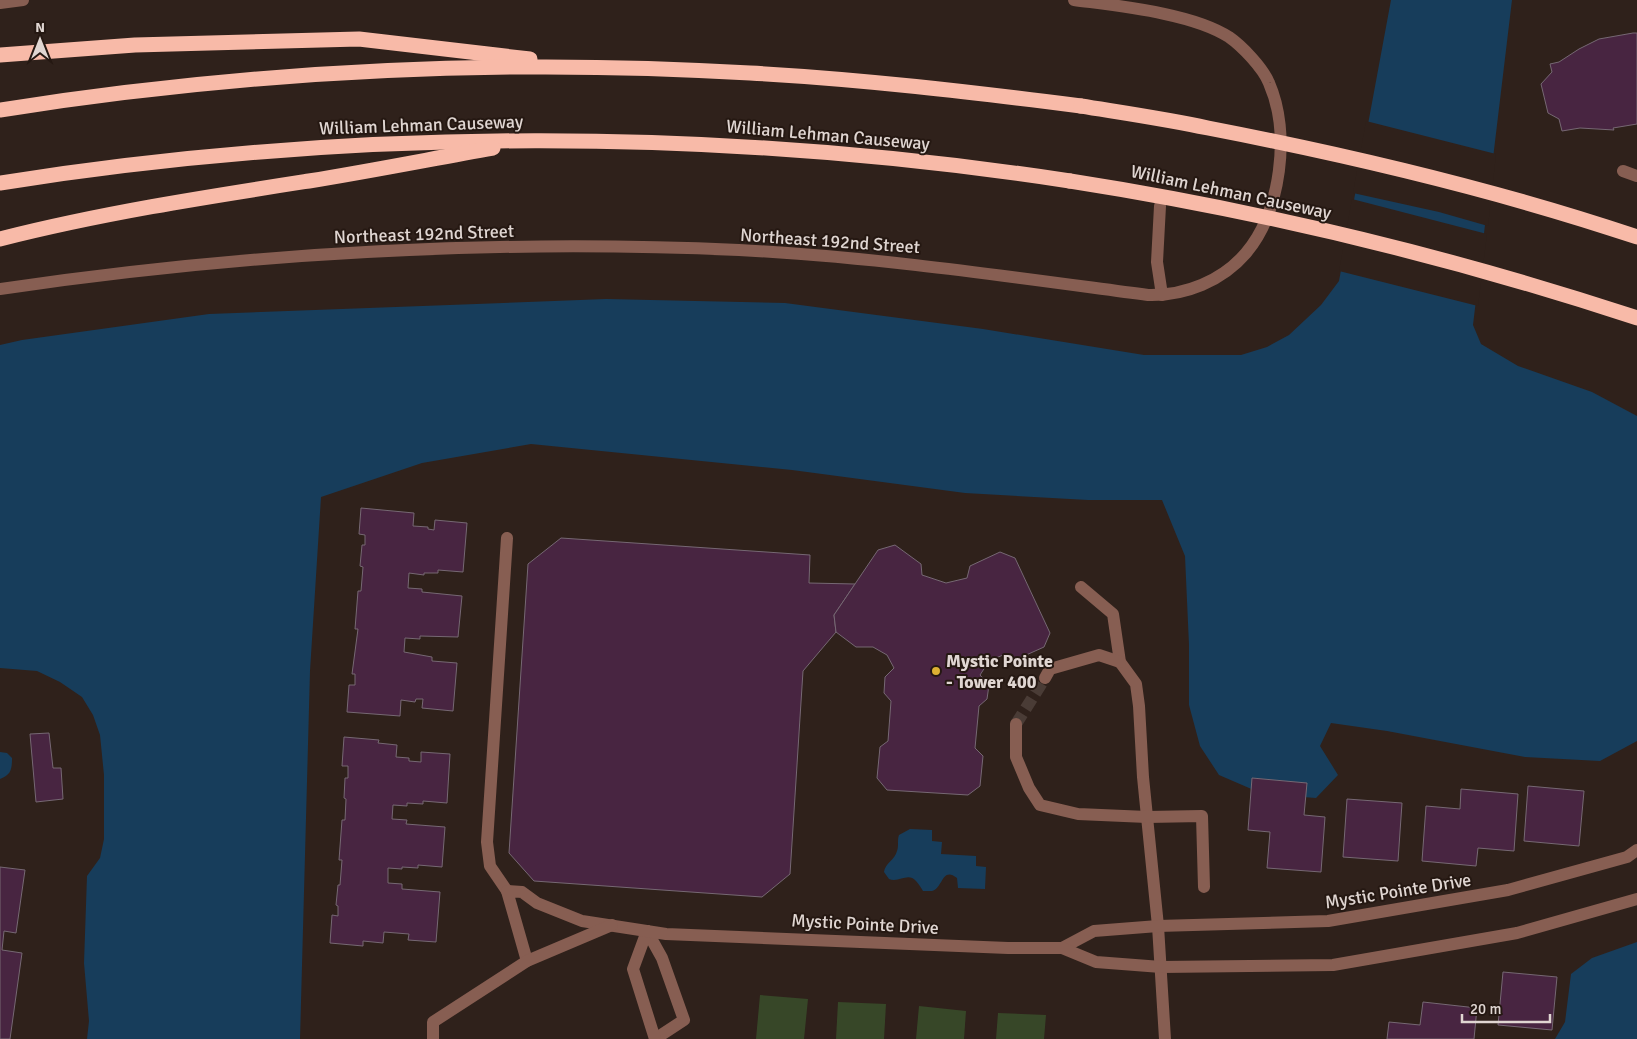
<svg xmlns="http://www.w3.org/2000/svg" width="1637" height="1039" viewBox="0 0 1637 1039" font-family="Signika,sans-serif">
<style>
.green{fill:#374728}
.water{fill:#173d5b}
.pier{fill:#2f211b}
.building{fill:#482541;stroke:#766873}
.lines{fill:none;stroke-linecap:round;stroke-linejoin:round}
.minor-tunnel{stroke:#4a3c36;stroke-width:12;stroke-dasharray:12 6;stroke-linecap:butt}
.minor{stroke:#875e52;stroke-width:12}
.highway{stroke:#f8baa8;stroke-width:15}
.highway-bridge{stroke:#f8baa8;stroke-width:15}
.poi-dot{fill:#ddb133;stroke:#251812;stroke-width:2}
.labels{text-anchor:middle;stroke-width:4;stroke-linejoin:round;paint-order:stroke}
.street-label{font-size:18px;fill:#e0d6d2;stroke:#251812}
.poi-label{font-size:18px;font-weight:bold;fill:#e0d6d2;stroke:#251812;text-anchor:start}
</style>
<rect width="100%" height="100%" fill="#2f211b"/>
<g class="green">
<polygon points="760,995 808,999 804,1039 756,1039"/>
<polygon points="838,1002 886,1004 884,1039 836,1039"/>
<polygon points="919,1006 966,1011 964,1039 916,1039"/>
<polygon points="998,1013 1046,1015 1044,1039 996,1039"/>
</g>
<g class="water">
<polygon points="1391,0 1512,0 1473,325 1481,344 1518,366 1592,392 1637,416 1637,741 1600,761 1525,757 1387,731 1331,723 1320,746 1338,775 1316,798 1263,794 1219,775 1200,746 1189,705 1189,645 1185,556 1162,500 1088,500 965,493 792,470 531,444 422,463 321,497 310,671 300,1039 87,1039 89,1021 84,963 87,876 100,858 104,839 104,775 100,735 93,715 82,697 60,682 37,671 0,668 0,345 22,340 209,314 606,299 785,303 983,329 1144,355 1241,355 1267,347 1289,335 1321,305 1339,281"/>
<path d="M0 752 7 753 12 758C12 769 11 775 0 779Z"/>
<path d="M910 829 932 830V841L942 842 941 854 976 856V866L986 867 985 889 958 888 957 878C942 866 943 888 932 891 931 891 924 891 923 891 921 888 919 884 916 881 908 872 899 883 889 879L884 872C885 863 895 860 897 851 899 846 897 840 899 835Z"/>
<polygon points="1637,942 1637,1039 1555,1039 1565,1022 1571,974 1592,958"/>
</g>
<g class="pier">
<polygon points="1366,121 1496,154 1488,226 1439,212 1353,193"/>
<polygon points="1352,199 1487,234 1478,306 1339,271"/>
</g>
<g class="building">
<polygon points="1633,33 1637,33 1637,124 1613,128 1614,130 1580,128 1562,131 1559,119 1548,113 1541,84 1552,72 1550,64 1559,62 1579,49 1599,39"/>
<polygon points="361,508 414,513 413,526 428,527 428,529 434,530 435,520 467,523 463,572 438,570 438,573 424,573 424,575 409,573 408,588 422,589 422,592 462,596 458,637 420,636 420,639 405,638 404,652 432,657 432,661 457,663 453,711 422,708 423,699 416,699 415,702 401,700 400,716 347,712 349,685 355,685 355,674 352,674 358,629 355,629 358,591 361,591 363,567 360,566 362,545 365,545 365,535 359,534"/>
<polygon points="561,538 810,555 809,583 855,584 834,615 836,632 803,671 790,874 762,897 534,881 509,853 528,564"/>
<polygon points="895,545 921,564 922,575 946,583 967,578 970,566 1000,552 1015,558 1050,633 1044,647 1015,660 1003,655 989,661 980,675 989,685 987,699 979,706 975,748 983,756 980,786 968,795 887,790 877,778 880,747 888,741 891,701 884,693 885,677 894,668 887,655 873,647 856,647 836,632 834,615 878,550"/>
<polygon points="49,733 53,768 61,768 63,799 36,802 30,734"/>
<polygon points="344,737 379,740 378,743 397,745 396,757 409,758 409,761 421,762 421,752 450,754 447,803 423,801 423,804 407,803 407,806 393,805 392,819 407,820 406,824 445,827 442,867 418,865 418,868 402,867 402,869 388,868 388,883 402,884 402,889 440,892 436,942 408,940 409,934 384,932 383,943 363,941 363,946 330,943 332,915 338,916 338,906 336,905 338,885 340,885 342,860 339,860 342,820 345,820 346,799 344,798 345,778 348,778 348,766 342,766"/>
<polygon points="1252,778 1307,783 1304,815 1325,817 1321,872 1267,868 1270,832 1248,830"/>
<polygon points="1528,786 1584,791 1579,846 1524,841"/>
<polygon points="1461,789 1518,794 1514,851 1478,848 1476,866 1422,861 1426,806 1460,809"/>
<polygon points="1347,799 1402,803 1398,861 1343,857"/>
<polygon points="0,867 25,870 16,933 4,931 2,950 22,953 10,1039 0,1039"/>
<polygon points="1503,972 1557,977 1552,1030 1498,1025"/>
<polygon points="1423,1002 1477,1008 1474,1039 1387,1039 1389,1022 1420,1025"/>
</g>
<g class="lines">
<polyline class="minor-tunnel" points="1016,724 1045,678"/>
<g class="minor">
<polyline points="0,3 23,0"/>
<polyline points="1623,171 1637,176"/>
<polyline points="1160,206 1157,262 1162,295"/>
<path d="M0 289C245 253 492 239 739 250 877 257 1012 277 1148 295 1185 296 1222 281 1246 253 1281 211 1291 133 1269 83 1263 68 1242 46 1229 37 1192 13 1118 6 1074 0"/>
<polyline points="507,538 487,842 490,866 507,891"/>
<polyline points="1081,587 1113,614 1120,662 1136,684 1139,706 1143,777 1158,926 1165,1039"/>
<polyline points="1045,678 1050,669 1099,655 1120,662"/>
<polyline points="1016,724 1016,757 1029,788 1040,805 1078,814 1147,817 1202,816 1204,887"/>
<polyline points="647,931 662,958 684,1020 655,1039"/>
<polyline points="647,931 633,969 655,1039"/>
<polyline points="1062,948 1094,931 1158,926 1328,921 1508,890 1627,857 1637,850"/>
<polyline points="527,961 507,891 522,892 537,903 582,921 666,934 1008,948 1062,948 1096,962 1161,967 1333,965 1517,933 1637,899"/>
<polyline points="433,1039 433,1022 527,961 612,925"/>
</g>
<g class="highway">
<polyline points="0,55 135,45 359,39 530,59"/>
<path d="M0 110C248 71 500 58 750 73 861 79 971 92 1081 106"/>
<path d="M0 183C354 127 716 127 1070 181"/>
<path d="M0 239C102 213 206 197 309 181 371 171 431 159 493 148"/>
</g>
<g class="highway-bridge">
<path d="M1081 106C1124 113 1166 119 1208 128 1353 156 1497 190 1637 237"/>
<path d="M1070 181C1262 211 1452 257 1637 318"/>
</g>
</g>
<circle class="poi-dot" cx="936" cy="671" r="5"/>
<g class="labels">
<g class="street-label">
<text transform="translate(421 125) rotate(-2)" y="6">William Lehman Causeway</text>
<text transform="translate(828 135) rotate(5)" y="6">William Lehman Causeway</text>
<text transform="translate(1231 192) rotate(12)" y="6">William Lehman Causeway</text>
<text transform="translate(424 234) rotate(-2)" y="6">Northeast 192nd Street</text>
<text transform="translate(830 241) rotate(4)" y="6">Northeast 192nd Street</text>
<text transform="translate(1398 891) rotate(-9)" y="6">Mystic Pointe Drive</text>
<text transform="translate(865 924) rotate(3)" y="6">Mystic Pointe Drive</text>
</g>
<g class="poi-label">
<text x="946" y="667">Mystic Pointe<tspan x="946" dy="21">- Tower 400</tspan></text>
</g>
</g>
<g transform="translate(40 40)" stroke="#251812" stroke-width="4" paint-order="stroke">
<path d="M0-4L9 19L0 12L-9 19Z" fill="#e0d6d2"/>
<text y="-8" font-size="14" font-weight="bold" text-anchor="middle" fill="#e0d6d2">N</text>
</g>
<path d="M1462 1014v8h88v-8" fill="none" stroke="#e0d6d2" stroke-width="2.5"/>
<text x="1470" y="1014" font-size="15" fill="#e0d6d2" stroke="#251812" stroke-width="4" paint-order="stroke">20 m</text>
</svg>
